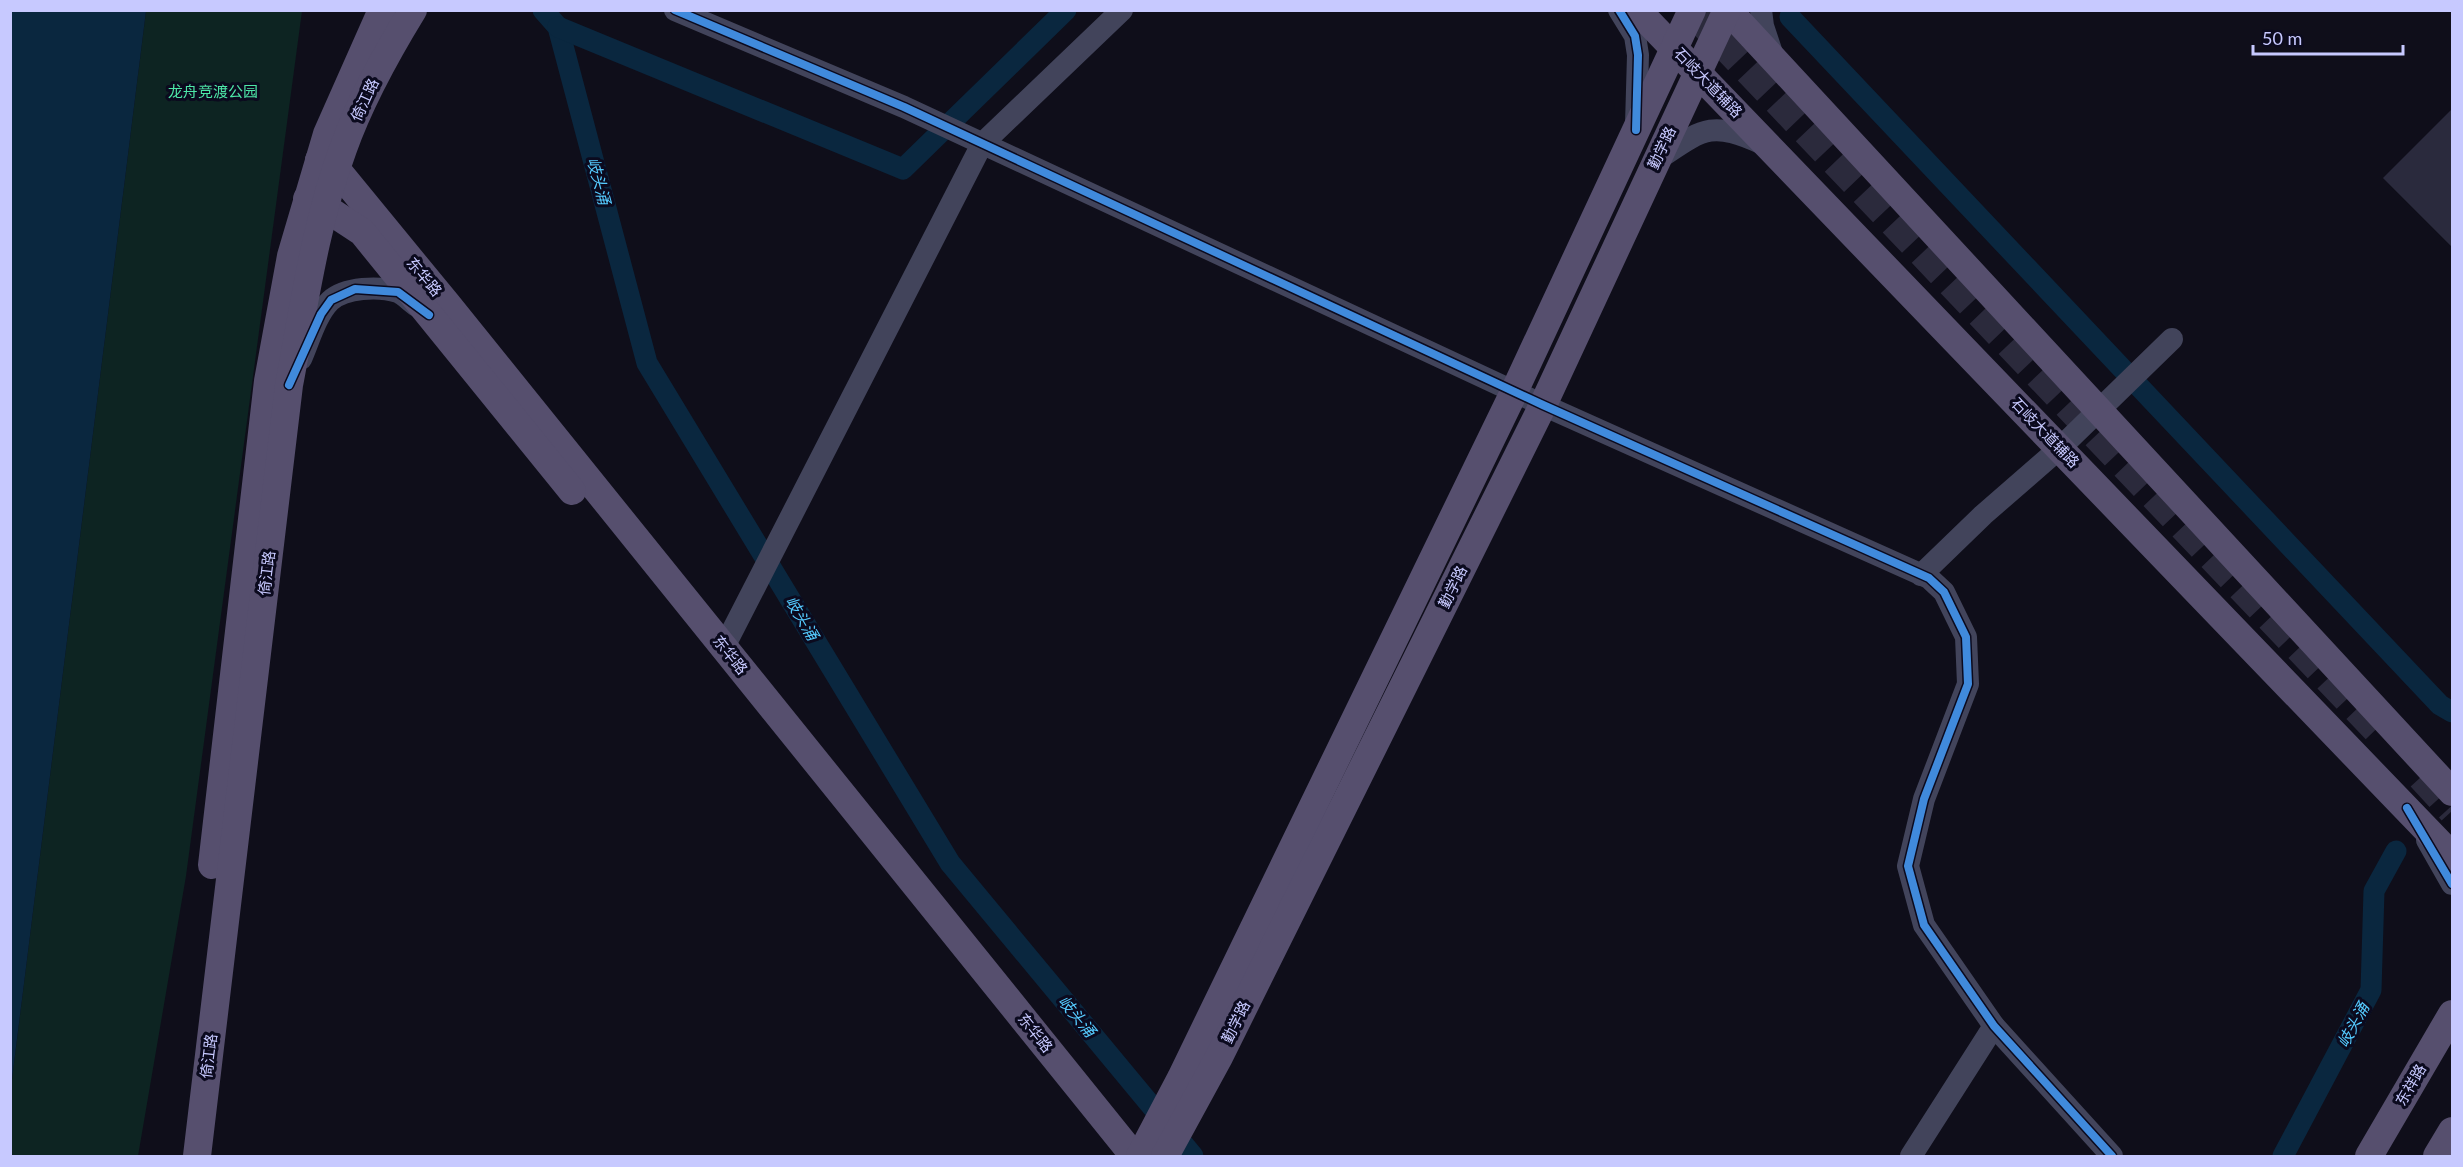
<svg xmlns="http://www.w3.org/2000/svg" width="2463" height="1167" viewBox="0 0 2463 1167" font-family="Lato,'Noto Sans SC',sans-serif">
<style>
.green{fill:#0d2422}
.water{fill:#0a273f}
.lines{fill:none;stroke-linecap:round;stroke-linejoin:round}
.canal{stroke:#0a273f;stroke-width:21}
.building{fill:#2c2c3d;filter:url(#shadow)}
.major-tunnel{stroke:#2b2a3c;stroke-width:28;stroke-dasharray:28 14;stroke-linecap:butt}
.minor{stroke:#42445b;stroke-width:22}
.major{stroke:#564f6e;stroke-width:28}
.cycleway-casing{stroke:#0b0a1e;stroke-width:11}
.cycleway{stroke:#408adc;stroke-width:8}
.labels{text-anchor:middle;stroke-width:6;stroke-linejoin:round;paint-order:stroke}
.street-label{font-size:15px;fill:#c7c9ff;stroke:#0b0a1e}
.park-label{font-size:15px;fill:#4de6a7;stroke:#0b0a1e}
.water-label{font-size:16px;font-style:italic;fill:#55cbff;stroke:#0b0a1e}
</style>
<defs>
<filter id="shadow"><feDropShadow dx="5.5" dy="5.5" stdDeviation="0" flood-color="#0009"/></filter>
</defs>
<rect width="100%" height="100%" fill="#0f0e1a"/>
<polygon class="green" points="146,11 302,11 186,876 138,1156 11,1156 11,1087"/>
<polygon class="water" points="11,10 146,11 11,1087 10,11"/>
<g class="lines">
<g class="canal">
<polyline points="543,10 558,27 647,363 950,863 1193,1156"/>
<polyline points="1790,17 2440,705 2452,712"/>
<polyline points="558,27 903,169 1066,10"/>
<polyline points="2283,1156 2371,990 2374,891 2396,851"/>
</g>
</g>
<polygon class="building" points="2452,109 2452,247 2383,178"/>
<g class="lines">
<g class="major-tunnel">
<polyline points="1690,10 2383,737"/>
<polyline points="2421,777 2452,811"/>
</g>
<g class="minor">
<polyline points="675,10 904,107 1543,405 1929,578 1944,592 1966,637 1968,684 1924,799 1908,866 1924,925 1994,1026 2112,1156"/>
<polyline points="1619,10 1635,36 1638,55 1636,124"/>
<polyline points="1761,10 1763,26 1773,56"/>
<path d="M1658 159C1703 129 1710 120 1763 144"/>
<path d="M301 359C309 341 316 315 330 301 345 287 379 286 398 292 404 295 411 302 417 306"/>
<polyline points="1921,575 1983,515 2060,448 2172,339"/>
<polyline points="724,647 982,144 1122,10"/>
<polyline points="2427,840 2452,884"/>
<polyline points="1911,1156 1994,1026"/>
</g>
<g class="major">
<polyline points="1637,10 2452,856"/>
<polyline points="1728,10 2452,792"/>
<polyline points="319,160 337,170 447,304 1134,1156"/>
<polyline points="307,199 324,207 362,232 572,491"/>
<polyline points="212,865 268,381 291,256 327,134 382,10"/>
<path d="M197 1156 289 385C304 306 315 225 343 149 360 101 386 54 413 10"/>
<polyline points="1140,1156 1181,1078 1514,392 1692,10"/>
<polyline points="1165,1156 1219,1057 1543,405 1727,10"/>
<polyline points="2369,1156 2452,1014"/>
<polyline points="2437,1156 2452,1131"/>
</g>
<g class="cycleway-casing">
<g id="cycleway">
<polyline points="675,10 904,107 1543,405 1929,578 1944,592 1966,637 1968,684 1924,799 1908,866 1924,925 1994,1026 2112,1156"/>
<polyline points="1619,10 1635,36 1638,55 1636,130"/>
<polyline points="289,385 321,314 331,300 355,289 398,292 429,315"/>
<polyline points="2407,808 2452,884"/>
</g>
</g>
<use href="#cycleway" class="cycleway"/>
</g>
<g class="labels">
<g class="street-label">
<text transform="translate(1708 83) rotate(46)" y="5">石岐大道辅路</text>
<text transform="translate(365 100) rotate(-65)" y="5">倚江路</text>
<text transform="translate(1662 148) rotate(-65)" y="5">勤学路</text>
<text transform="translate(424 277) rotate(50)" y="5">东华路</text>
<text transform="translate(2045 433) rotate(46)" y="5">石岐大道辅路</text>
<text transform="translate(267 573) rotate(-83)" y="5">倚江路</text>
<text transform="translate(1453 587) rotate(-64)" y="5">勤学路</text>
<text transform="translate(730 655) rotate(51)" y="5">东华路</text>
<text transform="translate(1236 1022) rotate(-64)" y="5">勤学路</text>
<text transform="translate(1035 1033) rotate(51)" y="5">东华路</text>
<text transform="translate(209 1056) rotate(-83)" y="5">倚江路</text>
<text transform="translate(2411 1085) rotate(-60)" y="5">东祥路</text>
</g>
<g class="park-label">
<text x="213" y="97">龙舟竞渡公园</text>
</g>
<g class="water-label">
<text transform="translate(599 181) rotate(75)" y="6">岐头涌</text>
<text transform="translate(802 618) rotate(59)" y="6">岐头涌</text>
<text transform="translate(1077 1016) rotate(50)" y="6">岐头涌</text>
<text transform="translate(2353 1025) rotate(-62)" y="6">岐头涌</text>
</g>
</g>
<rect width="2463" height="1167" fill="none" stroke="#c7c9ff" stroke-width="24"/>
<path d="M2253 45v9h150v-9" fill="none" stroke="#c7c9ff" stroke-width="3"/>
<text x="2262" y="45" font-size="18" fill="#c7c9ff" stroke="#0b0a1e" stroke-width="4.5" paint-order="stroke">50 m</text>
</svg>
